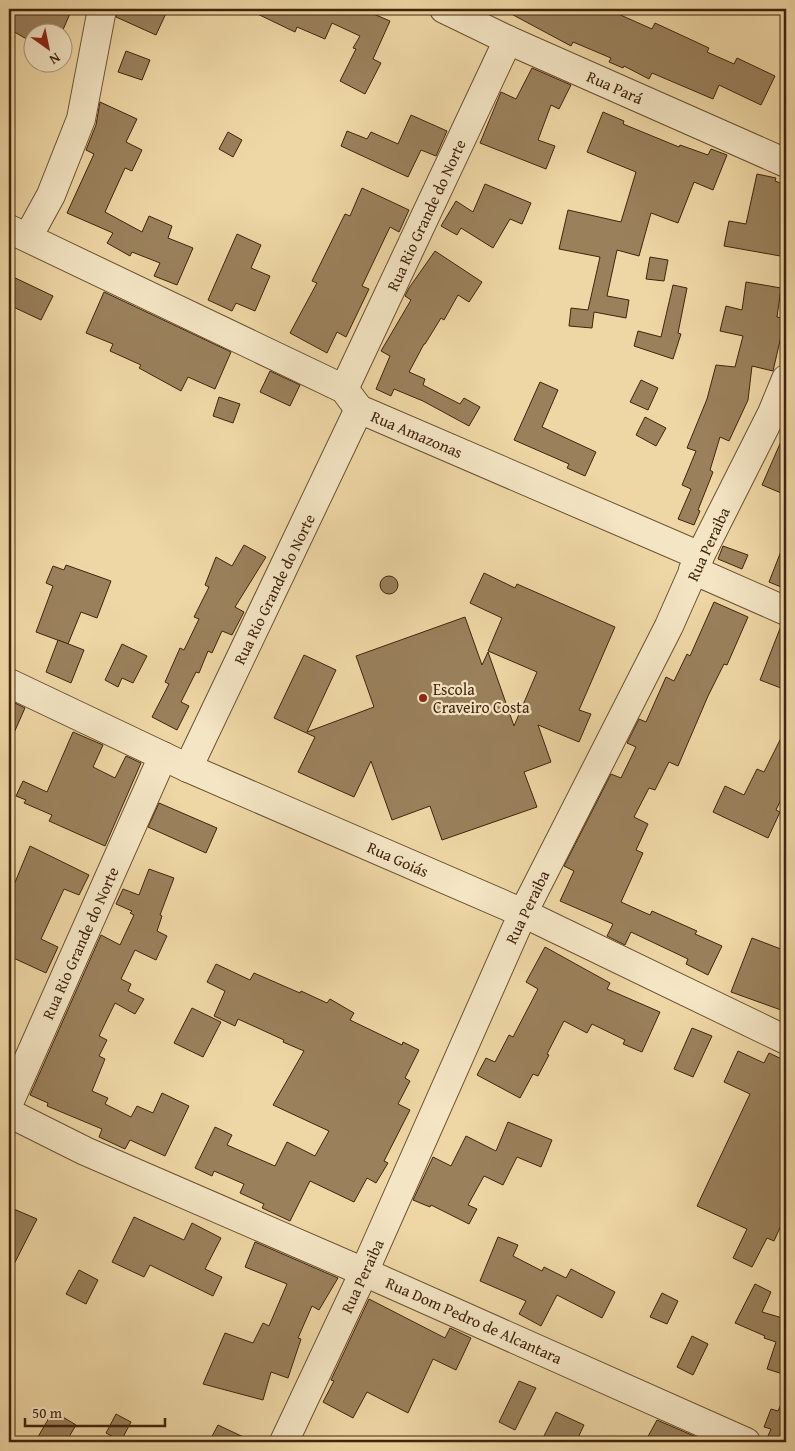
<svg xmlns="http://www.w3.org/2000/svg" width="795" height="1451" viewBox="0 0 795 1451" font-family="'Gentium Book Plus',serif">
<style>
.building{fill:#9a815c;stroke:#40240c}
.lines{fill:none;stroke-linecap:round;stroke-linejoin:round}
.minor-casing{stroke:#6c5132;stroke-width:30}
.minor{stroke:#f4e5c4;stroke-width:28}
.poi-dot{fill:#8f2418;stroke:#f4e5c4;stroke-width:2}
.labels{text-anchor:middle;stroke-width:4.5;stroke-linejoin:round;paint-order:stroke}
.street-label{font-size:16px;fill:#40240c;stroke:#f4e5c4}
.poi-label{font-size:16px;fill:#40240c;stroke:#f4e5c4;text-anchor:start}
</style>
<rect width="100%" height="100%" fill="#eed7a5"/>
<filter id="stains"><feTurbulence type="fractalNoise" baseFrequency=".004" numOctaves="4"/><feColorMatrix values="0 0 0 0 .2 0 0 0 0 .09 0 0 0 0 .02 0 0 0 .5 -.17"/></filter>
<radialGradient id="worn" r=".72"><stop offset=".6" stop-color="#630" stop-opacity="0"/><stop offset="1" stop-color="#630" stop-opacity=".3"/></radialGradient>
<g class="building">
<polygon points="9,9 72,9 62,32 32,32 32,42 9,29"/>
<polygon points="117,9 168,9 156,35 116,17"/>
<polygon points="247,9 362,9 390,21 373,59 381,63 365,94 340,81 356,49 353,48 360,36 332,23 325,39 297,27 295,32"/>
<polygon points="502,9 607,9 652,29 655,23 709,48 707,52 734,64 737,58 775,76 761,105 719,85 713,99 652,73 649,79 624,66 623,68 609,62 611,58 573,42 571,46"/>
<polygon points="126,51 150,60 142,80 118,72"/>
<polygon points="532,68 571,85 559,109 551,105 538,140 555,146 546,169 480,143 501,92 516,99"/>
<polygon points="100,102 137,119 126,142 142,150 132,171 125,168 105,212 142,232 149,216 172,226 168,238 193,248 177,285 154,276 160,263 132,252 130,256 107,243 113,233 67,213 94,154 86,150 96,125"/>
<polygon points="603,112 624,121 623,124 679,147 680,145 708,155 711,149 727,155 713,190 694,182 678,223 651,213 639,256 617,250 607,296 629,300 626,318 594,312 592,328 569,326 571,308 588,310 600,257 559,249 568,210 621,222 636,172 587,152"/>
<polygon points="411,115 447,131 436,156 421,150 408,177 341,146 347,131 367,139 371,132 398,144"/>
<polygon points="228,132 242,140 233,157 219,149"/>
<polygon points="757,174 776,178 775,181 786,185 786,257 724,246 729,221 746,224"/>
<polygon points="485,184 531,203 522,224 510,219 493,248 461,228 457,235 441,226 456,201 473,212"/>
<polygon points="362,188 409,210 399,232 390,227 362,286 369,289 346,337 337,332 327,353 290,333 317,283 312,281 345,214 350,216"/>
<polygon points="237,234 261,245 251,268 270,276 255,311 236,303 232,311 208,300"/>
<polygon points="435,251 482,282 469,302 458,295 444,320 441,318 425,344 424,344 409,372 425,379 423,385 460,404 464,398 480,407 469,426 423,401 394,389 391,396 376,389 390,356 381,351 411,300 405,296 409,288"/>
<polygon points="650,257 668,260 664,281 646,279"/>
<polygon points="9,275 53,296 41,320 9,305"/>
<polygon points="746,282 781,288 777,317 785,319 773,371 752,366 748,400 729,441 720,437 710,470 713,472 698,510 700,511 694,525 678,519 691,489 682,485 696,451 687,448 707,399 716,365 735,367 743,336 720,331 726,306 742,310"/>
<polygon points="673,285 687,288 678,333 681,334 673,359 634,346 638,331 661,337"/>
<polygon points="104,292 231,352 215,389 188,377 181,391 139,368 141,365 110,351 113,344 86,333"/>
<polygon points="270,371 300,385 290,406 260,392"/>
<polygon points="641,380 658,388 648,410 630,402"/>
<polygon points="540,382 558,390 542,427 596,452 585,476 567,468 569,464 514,440"/>
<polygon points="219,397 240,404 233,423 213,416"/>
<polygon points="645,417 666,428 656,446 636,435"/>
<polygon points="786,430 786,495 762,485"/>
<polygon points="785,541 786,541 786,589 769,582"/>
<polygon points="244,545 266,557 235,607 244,612 232,635 222,631 212,653 208,651 199,673 196,672 181,702 189,706 177,730 152,717 169,684 165,682 180,648 184,650 199,619 194,617 209,587 205,585 216,557 232,566"/>
<polygon points="723,546 748,555 742,569 718,559"/>
<polygon points="66,565 111,581 97,618 81,612 68,644 36,632 53,586 46,583 53,566 64,570"/>
<polygon points="484,573 515,588 517,584 615,627 579,710 591,714 579,742 538,725 551,762 524,772 537,807 442,840 430,806 392,820 371,761 354,797 298,772 315,737 274,718 304,655 336,670 307,732 374,707 356,656 465,617 482,665 488,652 514,726 537,672 488,651 502,618 470,603"/>
<circle cx="389" cy="585" r="9"/>
<polygon points="714,602 748,617 727,665 724,664 708,696 678,766 669,762 655,790 649,788 634,817 648,824 636,850 643,853 621,902 650,915 652,911 697,931 695,934 722,946 708,975 686,964 688,959 631,932 625,945 607,936 613,924 560,901 574,871 564,866 611,774 621,778 636,747 627,743 639,719 646,722 666,677 674,681 687,654 690,656"/>
<polygon points="781,626 786,626 786,690 760,680"/>
<polygon points="58,640 84,650 71,683 46,672"/>
<polygon points="122,644 147,656 133,683 122,678 118,687 105,680"/>
<polygon points="9,700 25,708 9,744"/>
<polygon points="786,728 786,789 776,810 780,812 768,838 713,812 725,786 744,795 757,769 764,772"/>
<polygon points="73,732 103,745 93,767 115,778 126,756 141,763 105,846 49,821 52,815 24,803 26,800 16,796 23,781 47,792"/>
<polygon points="159,803 217,828 206,853 148,827"/>
<polygon points="30,846 89,875 79,895 64,889 41,939 58,947 46,973 9,956 9,897"/>
<polygon points="149,869 174,878 160,915 162,916 157,931 167,936 156,960 135,950 121,979 131,984 128,991 144,999 135,1014 115,1003 99,1036 107,1040 99,1056 105,1059 92,1091 108,1098 105,1104 131,1117 137,1106 153,1113 162,1093 189,1106 165,1156 130,1140 125,1149 99,1137 102,1129 47,1106 48,1103 30,1095 101,935 120,945 134,915 130,913 132,911 116,904 123,889 139,895"/>
<polygon points="752,938 786,951 786,996 781,1010 731,992"/>
<polygon points="545,947 610,983 607,989 660,1012 642,1052 623,1044 625,1040 592,1024 587,1033 564,1021 547,1054 549,1055 538,1076 533,1074 520,1098 477,1075 486,1058 495,1062 509,1035 513,1037 538,989 526,982"/>
<polygon points="216,964 250,980 254,973 300,993 301,991 327,1003 330,999 354,1013 350,1020 402,1045 403,1042 419,1050 405,1078 410,1081 398,1104 410,1110 384,1161 388,1163 376,1183 367,1178 354,1202 310,1181 290,1221 262,1208 264,1204 240,1193 244,1184 214,1171 212,1176 195,1168 215,1127 232,1135 227,1145 275,1166 287,1142 315,1156 329,1131 273,1105 304,1051 283,1042 284,1040 238,1019 235,1026 214,1016 225,991 207,982"/>
<polygon points="192,1008 221,1022 203,1057 174,1043"/>
<polygon points="692,1028 712,1036 693,1077 674,1069"/>
<polygon points="738,1051 764,1063 769,1053 786,1061 786,1214 774,1241 767,1238 752,1267 733,1258 747,1229 697,1206 750,1094 724,1082"/>
<polygon points="508,1122 552,1140 541,1167 517,1157 503,1185 484,1176 468,1205 477,1209 469,1224 431,1205 430,1207 413,1200 433,1157 451,1166 466,1136 496,1151"/>
<polygon points="9,1207 37,1219 9,1274"/>
<polygon points="134,1217 184,1240 192,1223 221,1238 205,1269 222,1277 213,1296 150,1265 144,1277 112,1262"/>
<polygon points="498,1237 518,1245 513,1256 542,1271 544,1267 566,1278 571,1269 615,1292 602,1318 557,1295 541,1326 519,1314 526,1301 480,1281"/>
<polygon points="255,1242 338,1278 319,1310 312,1306 298,1338 301,1339 288,1378 271,1372 263,1400 203,1384 225,1333 253,1343 263,1323 269,1326 287,1284 245,1267"/>
<polygon points="79,1270 98,1280 86,1304 66,1294"/>
<polygon points="755,1284 771,1292 762,1312 786,1319 786,1375 767,1369 776,1342 764,1338 765,1336 735,1323"/>
<polygon points="662,1293 678,1301 667,1324 650,1317"/>
<polygon points="369,1299 445,1338 450,1328 471,1338 456,1370 433,1359 408,1413 367,1392 353,1418 323,1402 334,1381 331,1380"/>
<polygon points="692,1336 708,1344 693,1375 677,1367"/>
<polygon points="519,1381 536,1388 515,1430 499,1422"/>
<polygon points="786,1393 786,1442 768,1436 771,1429 764,1427 771,1409 778,1411"/>
<polygon points="53,1411 76,1425 66,1442 35,1442"/>
<polygon points="556,1412 584,1425 576,1442 541,1442"/>
<polygon points="116,1414 131,1422 121,1441 106,1433"/>
<polygon points="657,1420 708,1442 645,1442"/>
<polygon points="218,1425 254,1442 209,1442"/>
</g>
<g class="lines">
<g class="minor-casing">
<g id="minor">
<polyline points="444,9 508,40 786,163"/>
<polyline points="9,229 344,389 359,409 700,556"/>
<polyline points="28,237 51,195 81,119 102,9"/>
<polyline points="344,389 508,40"/>
<polyline points="693,570 786,611"/>
<polyline points="9,683 188,768 523,913 786,1040"/>
<polyline points="188,768 359,409"/>
<polyline points="9,1103 163,756"/>
<polyline points="9,1113 85,1151 364,1272 746,1442"/>
<polyline points="284,1442 364,1272 523,913 669,626 700,556 772,413 786,379"/>
</g>
</g>
<use href="#minor" class="minor"/>
</g>
<circle class="poi-dot" cx="423" cy="698" r="5"/>
<g class="labels">
<g class="street-label">
<text transform="translate(615 87) rotate(24)" y="6">Rua Pará</text>
<text transform="translate(426 215) rotate(-65)" y="6">Rua Rio Grande do Norte</text>
<text transform="translate(417 434) rotate(23)" y="6">Rua Amazonas</text>
<text transform="translate(708 544) rotate(-65)" y="6">Rua Peraiba</text>
<text transform="translate(274 589) rotate(-64)" y="6">Rua Rio Grande do Norte</text>
<text transform="translate(398 859) rotate(24)" y="6">Rua Goiás</text>
<text transform="translate(527 907) rotate(-64)" y="6">Rua Peraiba</text>
<text transform="translate(80 943) rotate(-66)" y="6">Rua Rio Grande do Norte</text>
<text transform="translate(362 1276) rotate(-65)" y="6">Rua Peraiba</text>
<text transform="translate(474 1320) rotate(24)" y="6">Rua Dom Pedro de Alcantara</text>
</g>
<g class="poi-label">
<text x="433" y="695">Escola<tspan x="433" dy="18">Craveiro Costa</tspan></text>
</g>
</g>
<rect width="795" height="1451" fill="none" stroke="#eed7a5" stroke-width="30"/>
<rect x="10" y="10" width="775" height="1431" fill="none" stroke="#40240c" stroke-width="2.5"/>
<rect x="15" y="15" width="765" height="1421" fill="none" stroke="#40240c"/>
<g transform="translate(48 48) rotate(147)"><circle r="24" fill="#f4e5c4" stroke="#ac987a"/>
<path d="M0-4L9 19L0 12L-9 19Z" fill="#8f2418"/>
<text y="-8" font-size="14" font-weight="bold" text-anchor="middle" fill="#40240c">N</text>
</g>
<path d="M25 1418v8h140v-8" fill="none" stroke="#40240c" stroke-width="2.5"/>
<text x="32" y="1418" font-size="15" fill="#40240c" stroke="#f4e5c4" stroke-width="4" paint-order="stroke">50 m</text>
<rect width="100%" height="100%" filter="url(#stains)"/>
<rect width="100%" height="100%" fill="url(#worn)"/>
</svg>
